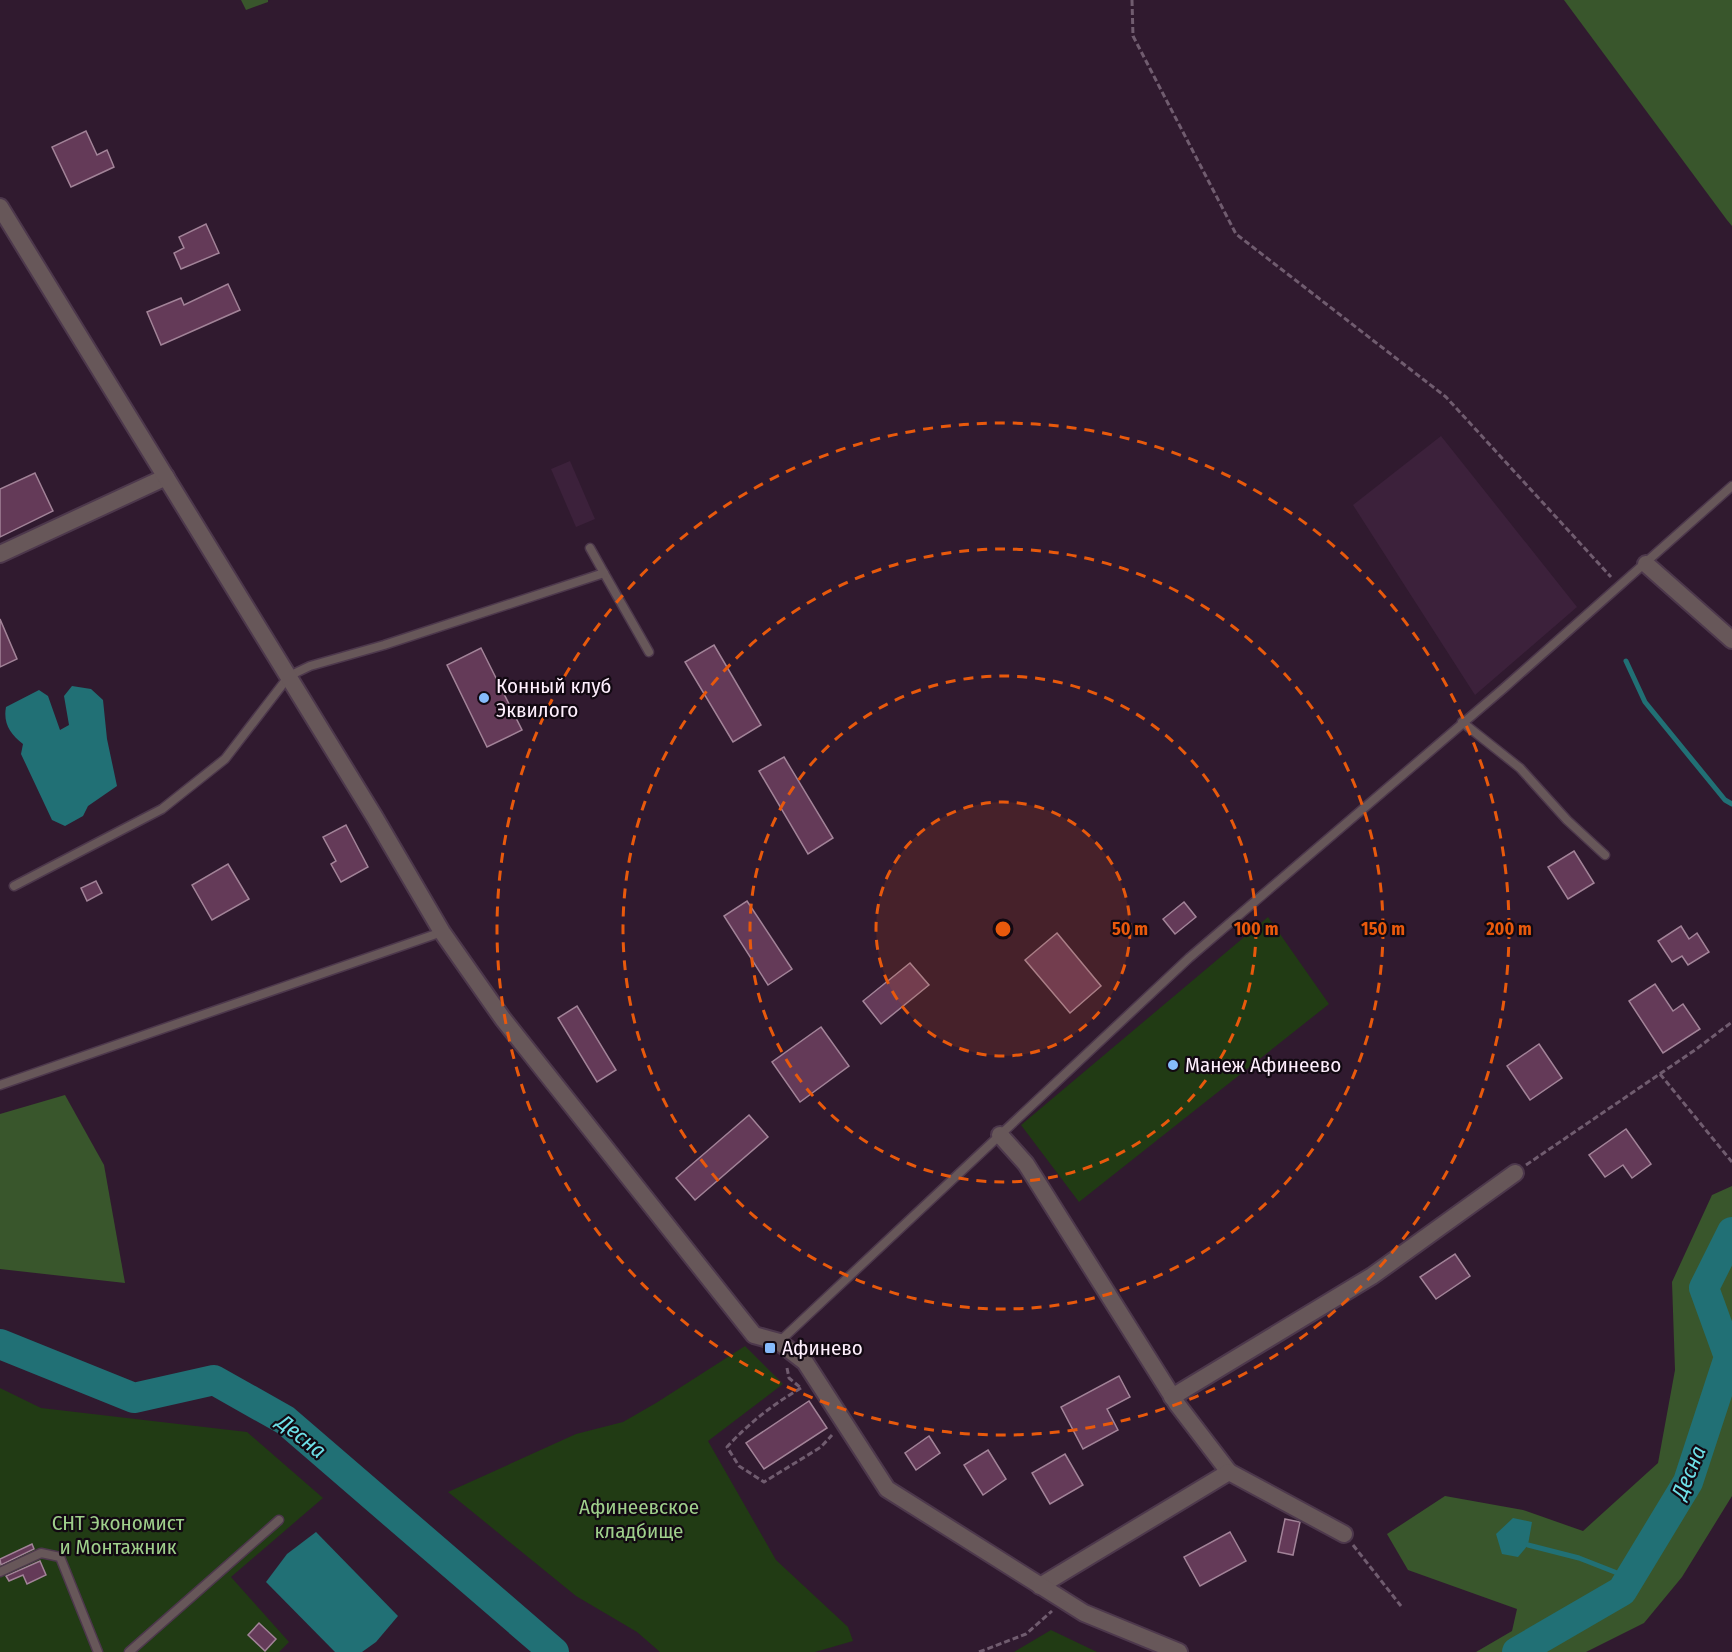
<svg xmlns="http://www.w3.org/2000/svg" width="1732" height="1652" viewBox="0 0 1732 1652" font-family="'Fira Sans Condensed',sans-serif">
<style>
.built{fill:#3c213b}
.green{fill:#213b14}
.forest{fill:#39562c}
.water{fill:#217075}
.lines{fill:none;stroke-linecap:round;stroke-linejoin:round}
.stream{stroke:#217075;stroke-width:5}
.river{stroke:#217075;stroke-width:30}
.building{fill:#643a58;stroke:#a28398;stroke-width:1.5}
.service-casing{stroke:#4d384c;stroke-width:11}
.minor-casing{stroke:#4d384c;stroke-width:20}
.tertiary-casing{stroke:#4d384c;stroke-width:20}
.path{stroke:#705c6f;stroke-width:3;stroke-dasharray:6 3;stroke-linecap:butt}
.service{stroke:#675759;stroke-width:8}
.minor{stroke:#675759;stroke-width:16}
.tertiary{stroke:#675759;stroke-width:16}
.ring{fill:none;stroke:#e8590c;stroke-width:3;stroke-dasharray:10 8}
.poi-dot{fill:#86bbfb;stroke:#120912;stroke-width:2}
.labels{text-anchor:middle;stroke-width:4.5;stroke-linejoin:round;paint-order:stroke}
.poi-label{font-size:21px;fill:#feeffd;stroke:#120912;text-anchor:start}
.park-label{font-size:21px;fill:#9fcf8b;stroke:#120912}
.water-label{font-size:22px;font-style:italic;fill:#6fe1e9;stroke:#120912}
.centre{fill:#e8590c;stroke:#120912;stroke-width:3}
.ring-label{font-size:18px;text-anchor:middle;font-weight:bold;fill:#e8590c;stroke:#120912;stroke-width:4.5;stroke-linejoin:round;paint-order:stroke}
</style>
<rect width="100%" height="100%" fill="#301a2f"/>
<g class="built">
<polygon points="1441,436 1577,607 1475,695 1353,505"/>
<polygon points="570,461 595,519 576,527 551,469"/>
</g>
<g class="green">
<polygon points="1268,917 1329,1004 1079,1202 1021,1125"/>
<polygon points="745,1346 783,1384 708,1441 776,1560 848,1627 853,1641 815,1652 660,1652 637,1632 576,1596 448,1492 576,1434 623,1422 656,1403"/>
<polygon points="0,1388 41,1408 247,1432 323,1498 231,1577 289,1642 279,1652 0,1652"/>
<polygon points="1051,1630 1097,1652 1014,1652"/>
</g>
<g class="forest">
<polygon points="241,0 268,0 268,2 246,10"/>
<polygon points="1564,0 1732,0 1732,226 1727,220"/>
<polygon points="65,1095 104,1165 125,1283 0,1269 0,1114"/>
<polygon points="1732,1186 1732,1496 1682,1577 1644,1623 1586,1652 1476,1652 1512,1631 1517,1609 1408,1570 1387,1534 1445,1496 1523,1510 1583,1531 1658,1463 1675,1370 1672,1282 1712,1195"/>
</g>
<g class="water">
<path d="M72 686 91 689 103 700 107 739 117 786 88 806 83 816 65 826 52 820 21 754 23 744C10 734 3 723 6 707L39 690 48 696 60 730 69 725 64 696Z"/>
<polygon points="1513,1518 1532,1522 1528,1545 1518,1557 1502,1554 1496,1534"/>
<polygon points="316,1532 398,1616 376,1642 362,1652 335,1652 266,1582 287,1554"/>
</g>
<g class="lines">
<g class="stream">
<polyline points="1626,661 1645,702 1725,800 1732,804"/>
<polyline points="1528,1545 1579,1558 1630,1578"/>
</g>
<g class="river">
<polyline points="0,1344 134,1398 214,1380 285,1420 554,1652"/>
<polyline points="1517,1652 1622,1591 1688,1482 1729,1357 1704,1288 1732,1232"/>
</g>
</g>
<g class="building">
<polygon points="86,131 97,155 107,150 114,167 71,187 52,147"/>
<polygon points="206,224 219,253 181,269 174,253 184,248 179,237"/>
<polygon points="228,284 240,310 161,345 147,312 181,298 184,305"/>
<polygon points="35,473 53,511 0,537 0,489"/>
<polygon points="0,619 17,659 0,667"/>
<polygon points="714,645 761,725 733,742 685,662"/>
<polygon points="481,648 522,730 487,747 447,665"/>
<polygon points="784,757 833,838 808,854 759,771"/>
<polygon points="346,825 368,867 341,882 331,864 336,861 323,837"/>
<polygon points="1574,851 1594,883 1568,899 1548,867"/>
<polygon points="228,864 249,899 212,920 192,885"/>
<polygon points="96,881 102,893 87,901 81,888"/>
<polygon points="747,901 792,969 768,985 724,916"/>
<polygon points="1184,902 1196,917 1175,934 1163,919"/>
<polygon points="1681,926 1689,939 1697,933 1709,952 1688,965 1682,956 1672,962 1658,941"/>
<polygon points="1057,933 1101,986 1070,1013 1025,960"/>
<polygon points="910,963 929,985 881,1024 863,1001"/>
<polygon points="1655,984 1673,1011 1683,1004 1700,1029 1663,1053 1629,1001"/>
<polygon points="577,1006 616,1070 597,1082 558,1018"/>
<polygon points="821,1027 849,1066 800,1102 772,1062"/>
<polygon points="1539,1044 1562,1078 1530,1100 1507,1066"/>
<polygon points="749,1115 768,1137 695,1200 676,1178"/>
<polygon points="1626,1129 1651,1164 1632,1178 1623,1165 1605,1177 1589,1155"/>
<polygon points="1455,1254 1470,1276 1436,1299 1420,1277"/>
<polygon points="1119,1376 1130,1397 1107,1409 1118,1430 1083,1449 1061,1407"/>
<polygon points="809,1401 827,1428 764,1469 746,1443"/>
<polygon points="929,1436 940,1453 916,1470 905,1453"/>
<polygon points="988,1450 1006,1479 983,1495 964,1465"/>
<polygon points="1065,1454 1083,1485 1050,1504 1032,1473"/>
<polygon points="1285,1519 1300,1522 1293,1555 1278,1552"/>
<polygon points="1230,1532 1246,1561 1200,1586 1184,1557"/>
<polygon points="32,1544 34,1549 1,1565 0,1559"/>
<polygon points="40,1561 46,1575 27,1584 23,1575 9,1581 6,1576"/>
<polygon points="259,1623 276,1639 265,1651 248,1635"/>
</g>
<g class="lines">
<g class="service-casing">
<g id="service">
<polyline points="604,573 649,652"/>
<polyline points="1462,722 1520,768 1567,820 1605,855"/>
<polyline points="14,886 162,809 225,759 289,676 310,666 384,645 604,573 590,548"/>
<polyline points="0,1085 442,932"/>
<polyline points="779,1342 1189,958 1504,688 1732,486"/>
<polyline points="0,1572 41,1553 60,1557 98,1652"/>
<polyline points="129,1652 279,1520"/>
</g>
</g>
<g class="minor-casing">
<g id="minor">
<polyline points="0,554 166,477"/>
<polyline points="1646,564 1732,640"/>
<polyline points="1000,1135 1026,1164 1177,1404 1229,1472"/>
<polyline points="1172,1397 1372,1276 1515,1173"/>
<polyline points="1040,1586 1229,1472 1344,1534"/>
</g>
</g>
<g class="tertiary-casing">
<polyline id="tertiary" points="0,207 374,816 442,932 503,1019 754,1335 779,1342 805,1362 887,1489 1084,1613 1179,1652"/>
</g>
<g class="path">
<polyline points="1132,0 1133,36 1236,234 1446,397 1611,577"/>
<polyline points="1660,1074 1732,1162"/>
<polyline points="1526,1165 1695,1050 1732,1022"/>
<polyline points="787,1368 789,1378 801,1388"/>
<path d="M801 1388C772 1405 749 1423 727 1447L739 1466 764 1482 821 1447 832 1435"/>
<polyline points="1353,1545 1401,1606"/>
<polyline points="979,1652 1026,1634 1052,1611"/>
</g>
<use href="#service" class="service"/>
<use href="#minor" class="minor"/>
<use href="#tertiary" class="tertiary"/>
</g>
<circle cx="1003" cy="929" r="127" fill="#e8590c" fill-opacity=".12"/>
<g class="ring">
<circle cx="1003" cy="929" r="127"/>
<circle cx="1003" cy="929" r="253"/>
<circle cx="1003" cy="929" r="380"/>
<circle cx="1003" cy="929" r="506"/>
</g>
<g class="poi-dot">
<circle cx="484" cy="698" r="6"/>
<circle cx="1173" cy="1065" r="6"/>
<rect x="764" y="1342" width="12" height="12" rx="3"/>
</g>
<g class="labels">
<g class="poi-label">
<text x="496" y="693">Конный клуб<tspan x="496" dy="24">Эквилого</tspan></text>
<text x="1185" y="1072">Манеж Афинеево</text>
<text x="782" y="1355">Афинево</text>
</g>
<g class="park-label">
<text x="639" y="1514">Афинеевское<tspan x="639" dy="24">кладбище</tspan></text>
<text x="118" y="1530">СНТ Экономист<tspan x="118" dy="24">и Монтажник</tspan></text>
</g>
<g class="water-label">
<text transform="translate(302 1436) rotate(39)" y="8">Десна</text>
<text transform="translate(1688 1472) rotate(-67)" y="8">Десна</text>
</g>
</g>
<circle cx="1003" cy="929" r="9" class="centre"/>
<g class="ring-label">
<text x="1130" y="935">50 m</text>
<text x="1256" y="935">100 m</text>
<text x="1383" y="935">150 m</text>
<text x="1509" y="935">200 m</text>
</g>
</svg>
